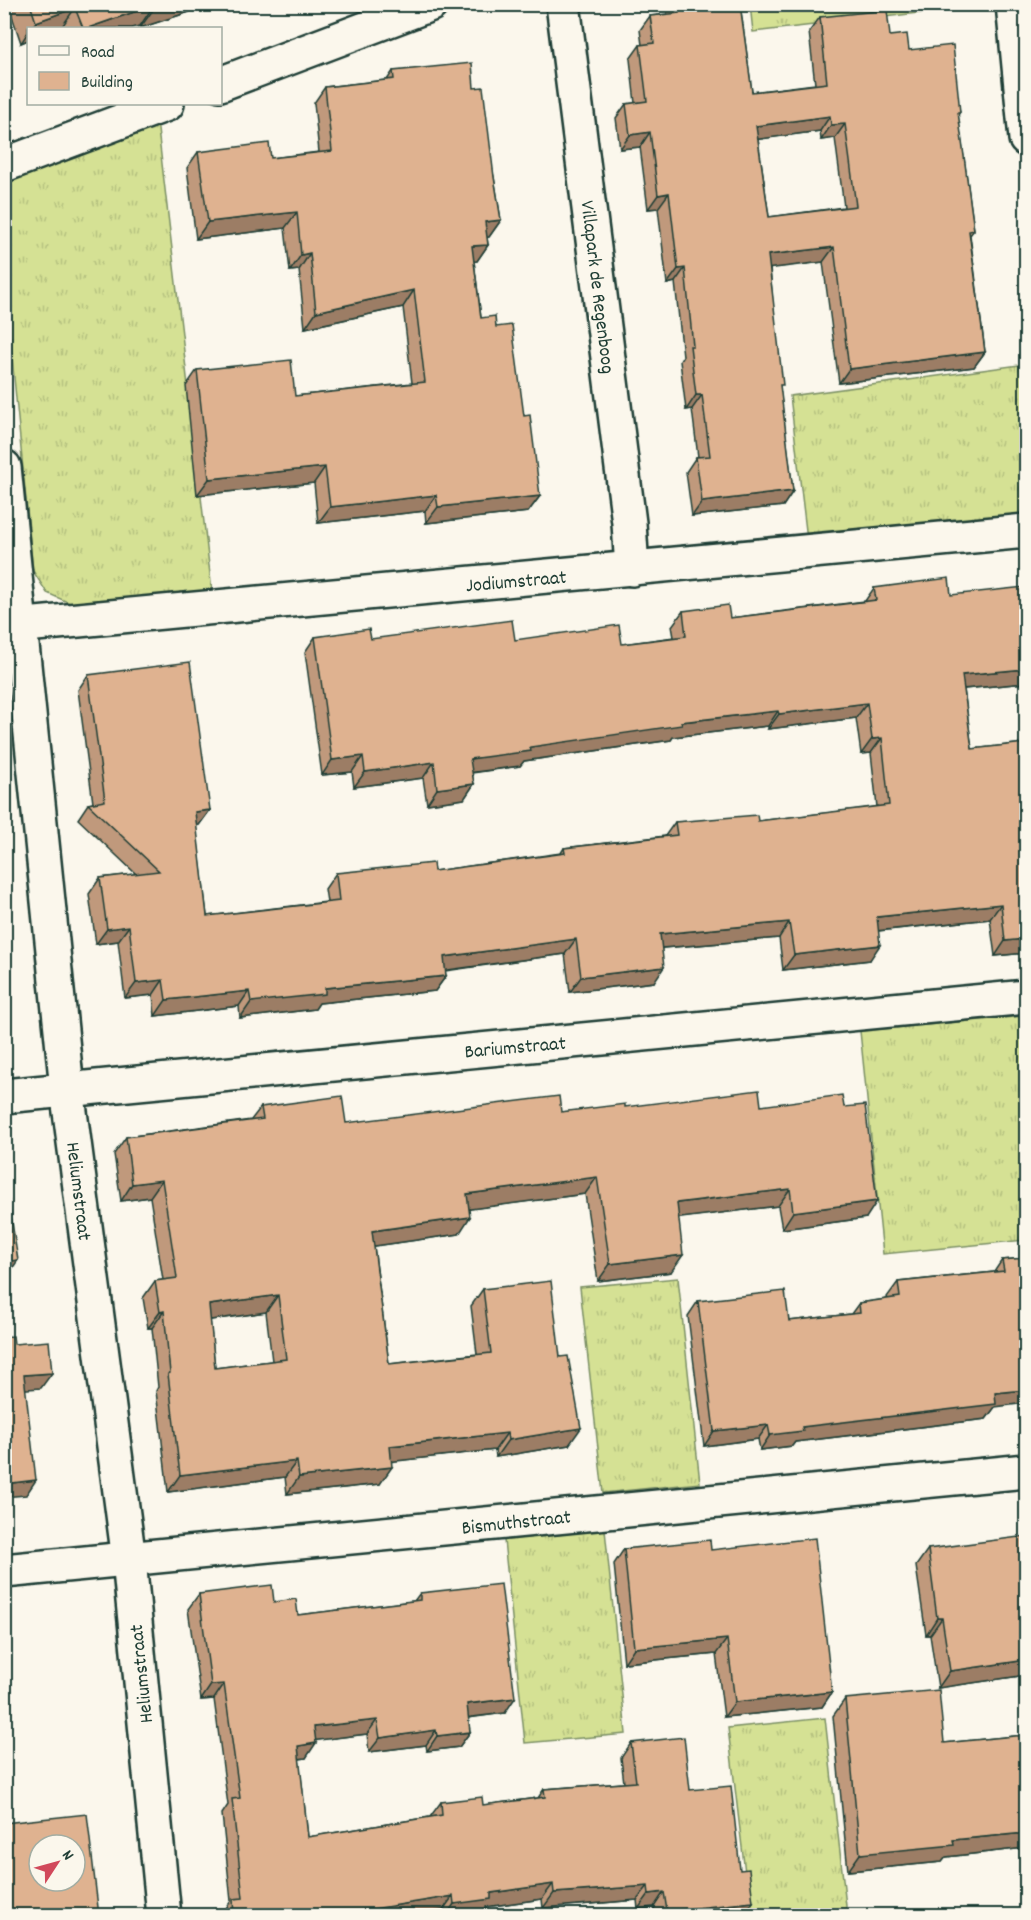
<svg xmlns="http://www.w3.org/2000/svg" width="1031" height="1920" viewBox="0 0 1031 1920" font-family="Dekko,sans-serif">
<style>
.grass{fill:url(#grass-tufts);stroke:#7a8f64;stroke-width:1.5}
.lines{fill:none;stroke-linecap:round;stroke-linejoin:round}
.street-casing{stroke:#1f3d34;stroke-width:38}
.street{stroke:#fbf7ec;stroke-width:33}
.wall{fill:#c0997c;stroke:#1f3d34;stroke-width:1.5;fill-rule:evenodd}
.shaded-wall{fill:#9c7d65;stroke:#1f3d34;stroke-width:1.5}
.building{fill:#dfb290;stroke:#1f3d34;stroke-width:1.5;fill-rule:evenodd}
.labels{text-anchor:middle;stroke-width:4.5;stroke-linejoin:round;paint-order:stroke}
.street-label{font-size:20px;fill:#1f3d34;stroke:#fbf7ec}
</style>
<defs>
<pattern id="grass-tufts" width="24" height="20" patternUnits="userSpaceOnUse" patternTransform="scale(1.5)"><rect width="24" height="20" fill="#d5e194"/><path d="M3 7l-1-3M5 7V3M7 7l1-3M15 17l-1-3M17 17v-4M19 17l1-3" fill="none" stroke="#b6c280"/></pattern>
</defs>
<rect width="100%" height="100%" fill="#fbf7ec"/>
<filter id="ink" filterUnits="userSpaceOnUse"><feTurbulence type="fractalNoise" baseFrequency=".0167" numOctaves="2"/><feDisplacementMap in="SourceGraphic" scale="12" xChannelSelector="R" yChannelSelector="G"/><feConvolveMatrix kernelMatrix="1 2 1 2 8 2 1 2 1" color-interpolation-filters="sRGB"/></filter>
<g filter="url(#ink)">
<g class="grass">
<polygon points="750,4 988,5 753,32"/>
<polygon points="157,121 212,591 72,604 47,593 33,571 5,286 4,191 7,185 29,166"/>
<polygon points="1026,364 1026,508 1024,512 1008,517 807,539 790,396"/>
<polygon points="1026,1016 1026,1240 883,1254 860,1031"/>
<polygon points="678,1278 700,1483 603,1493 580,1287"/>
<polygon points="605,1530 626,1734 525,1743 504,1540"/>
<polygon points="825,1718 847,1915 750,1915 728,1728"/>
</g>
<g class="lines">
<g class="street-casing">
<g id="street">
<polyline points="563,4 629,523 632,569"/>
<polyline points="1013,4 1026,139"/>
<polyline points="220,84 431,4"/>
<polyline points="4,165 167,104"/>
<polyline points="4,467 67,1089 129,1560 164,1916"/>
<polyline points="4,627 1026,531"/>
<polyline points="4,1096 1026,997"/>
<polyline points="4,1571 1026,1471"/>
</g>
</g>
<use href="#street" class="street"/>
</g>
<g class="wall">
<polygon points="8,4 194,4 189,12 140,28 140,26 132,28 28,28 28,40 21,43"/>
<path d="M666 4H740L752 92 815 84 809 32 820 17 890 36 909 50 960 112 958 115 974 230 970 235 985 352 974 367 839 383 823 262 770 268 780 389 793 491 783 506 692 516 686 472 696 457H698L692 409 686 410 680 361 683 356 675 282 667 284 658 208 648 209 640 147 620 149 616 118 626 104 635 103 630 59 640 45H642L640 30 650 16 667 14ZM820 131 821 140 835 138 844 207 769 217 758 139Z"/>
<polygon points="393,71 474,88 494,177 501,220 489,237 487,237 488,245 477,261 474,261 481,318 496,327 524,416 540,496 528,512 426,523 425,511 318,523 314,483 197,495 186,386 197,370 295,396 412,383 403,307 305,328 299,270 290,271 285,228 196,239 187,168 198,152 271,158 319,152 314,103 325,87 387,80"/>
<polygon points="874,588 951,595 1026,683 964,689 972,749 1026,743 1026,953 995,956 990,919 878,931 870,960 783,970 779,938 662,948 654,982 570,992 565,954 445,971 446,976 435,991 319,1003 315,1009 240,1018 239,1006 155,1016 153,995 125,998 118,941 96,944 89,894 100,878 136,874 78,819 88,804 93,803 78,690 88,675 210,810 199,825 196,826 207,916 327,902 325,889 336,873 434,871 561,853 564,848 665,836 675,822 758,821 877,807 871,753 861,754 856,718 768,729 768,726 673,737 671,740 524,761 520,766 472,773 474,784 464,799 427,804 423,778 354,787 352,772 322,775 305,652 315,637 371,639 515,640 622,644 674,637 672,626 683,611 730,618 865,601"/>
<path d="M761 1106 844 1107 866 1218 782 1229 778 1206 678 1218 671 1272 598 1281 585 1194 469 1209 459 1234 374 1246 389 1364 477 1354 471 1306 483 1289 569 1445 496 1457 495 1450 392 1461 380 1484 287 1494 285 1477 168 1492 156 1391 158 1387 152 1328H148L143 1298 155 1281 163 1280 150 1197 121 1201 114 1154 126 1137 251 1120 261 1107 346 1123 561 1112 625 1107ZM266 1312 272 1361 215 1368 210 1320Z"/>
<polygon points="1026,1258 995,1407 986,1419 795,1442 792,1446 760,1450 758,1439 704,1446 688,1316 698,1301 789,1321 851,1314 859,1303 888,1299 887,1297 898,1282 994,1272 1002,1260"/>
<polygon points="624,1549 711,1550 832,1692 822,1707 724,1717 716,1654 624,1663 614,1564"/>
<polygon points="928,1549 1026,1675 938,1688 930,1635 926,1635 916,1566"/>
<polygon points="420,1593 505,1713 468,1718 470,1732 459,1747 427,1751 426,1745 369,1752 367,1734 316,1740 306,1758 299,1759 308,1837 430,1817 441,1802 483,1805 538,1798 544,1789 624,1783 621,1758 631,1743 690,1790 744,1916 655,1916 654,1907 638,1909 637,1900 543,1908 542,1899 486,1907 481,1914 468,1916 443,1916 443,1910 412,1916 222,1916 222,1914 231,1901 222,1814 228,1805 214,1699 201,1700 188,1609 199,1594 274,1602 298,1615 414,1601"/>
<polygon points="845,1699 944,1743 1026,1735 1026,1848 946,1857 942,1862 848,1871 833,1716"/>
</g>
<g class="shaded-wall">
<polygon points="163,4 194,4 189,12 140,28 155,7"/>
<polygon points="154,5 140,26 132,28 88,28"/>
<polygon points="75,8 61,28 31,28 36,22"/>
<polygon points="28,32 28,40 21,43"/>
<polygon points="830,116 820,131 746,141 756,126"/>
<polygon points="845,124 835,138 821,140 831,125"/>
<polygon points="650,132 640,147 620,149 630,135"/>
<polygon points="669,193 658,208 648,209 658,195"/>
<polygon points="297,212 285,228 196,239 208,222"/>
<polygon points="501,220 489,237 474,238 485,222"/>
<polygon points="488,245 477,261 460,263 472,246"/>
<polygon points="834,247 823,262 758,270 768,255"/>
<polygon points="310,253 299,270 290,271 301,255"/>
<polygon points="685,268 675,282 667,284 678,269"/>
<polygon points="414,290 403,307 305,328 316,312"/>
<polygon points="985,352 974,367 839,383 849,369"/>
<polygon points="696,395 702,395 692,409 686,410"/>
<polygon points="325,467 314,483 197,495 209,479"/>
<polygon points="793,491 783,506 692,516 702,502"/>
<polygon points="436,495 425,511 318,523 330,507"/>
<polygon points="540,496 528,512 426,523 438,507"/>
<polygon points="1026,669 1026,683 952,690 962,675"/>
<polygon points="867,703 856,718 768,729 779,714"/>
<polygon points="778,711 768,726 673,737 671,740 524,761 520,766 460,774 470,759 530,747 681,722"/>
<polygon points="882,738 871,753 861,754 872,739"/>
<polygon points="363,756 352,772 322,775 332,760"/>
<polygon points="434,762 423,778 354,787 365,772"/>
<polygon points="474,784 464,799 427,804 437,789"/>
<polygon points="210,810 199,825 184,827 195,812"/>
<polygon points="1001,904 990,919 866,932 877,917"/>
<polygon points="789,922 779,938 650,949 660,934"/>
<polygon points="129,926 118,941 96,944 107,929"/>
<polygon points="576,939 565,954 433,972 444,957"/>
<polygon points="1026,939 1026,953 995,956 1005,941"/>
<polygon points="880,945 870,960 783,970 794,955"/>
<polygon points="664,967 654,982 570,992 581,977"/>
<polygon points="446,976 435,991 319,1003 315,1009 240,1018 251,1002 325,988"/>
<polygon points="163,980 153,995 125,998 136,983"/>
<polygon points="249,991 239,1006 155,1016 166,1000"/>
<polygon points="597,1177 585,1194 455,1211 467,1194"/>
<polygon points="162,1180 150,1197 121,1201 132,1184"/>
<polygon points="790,1189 778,1206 665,1220 677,1203"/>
<polygon points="877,1201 866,1218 782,1229 793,1212"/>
<polygon points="470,1217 459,1234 361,1248 372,1231"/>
<polygon points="683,1255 671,1272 598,1281 610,1264"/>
<polygon points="18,1260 8,1275 4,1275 4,1262"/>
<polygon points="278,1295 266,1312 197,1322 209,1305"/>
<polygon points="164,1311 152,1328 148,1328 160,1312"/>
<polygon points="52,1373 41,1388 14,1390 24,1375"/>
<polygon points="1026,1390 1026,1403 995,1407 986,1419 795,1442 792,1446 760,1450 770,1435 802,1427 995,1393"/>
<polygon points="768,1425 758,1439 704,1446 714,1431"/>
<polygon points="581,1428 569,1445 496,1457 508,1440"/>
<polygon points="507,1433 495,1450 378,1463 390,1446"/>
<polygon points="297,1461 285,1477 168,1492 180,1475"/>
<polygon points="392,1467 380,1484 287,1494 299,1477"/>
<polygon points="36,1480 26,1495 4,1497 4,1484"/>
<polygon points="937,1618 942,1618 930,1635 926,1635"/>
<polygon points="727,1639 716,1654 624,1663 634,1648"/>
<polygon points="1026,1660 1026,1675 938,1688 950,1671"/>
<polygon points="224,1684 214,1699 201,1700 211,1685"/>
<polygon points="832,1692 822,1707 724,1717 735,1702"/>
<polygon points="515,1698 505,1713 456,1719 467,1704"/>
<polygon points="377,1720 367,1734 303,1742 314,1727"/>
<polygon points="436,1730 426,1745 369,1752 380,1738"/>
<polygon points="470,1732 459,1747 427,1751 437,1736"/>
<polygon points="316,1743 306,1758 288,1760 298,1746"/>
<polygon points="1026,1833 1026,1848 946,1857 942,1862 848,1871 860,1854 953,1840"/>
<polygon points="553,1884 542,1899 486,1907 481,1914 468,1916 446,1916 454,1904 491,1893"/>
<polygon points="648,1886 637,1900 543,1908 554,1893"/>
<polygon points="664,1892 654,1907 638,1909 649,1894"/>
<polygon points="453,1896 443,1910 411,1916 330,1916"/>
<polygon points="753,1902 744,1916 664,1916 667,1911"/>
</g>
<g class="building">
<polygon points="30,4 163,4 155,7 154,5 88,28 83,28 75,8 36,22"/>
<path d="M678 4H740L752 92 827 83 820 17 887 10 890 36 907 34 909 50 953 45 960 112H958L974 230 969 231 985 352 849 369 834 247 768 255 783 385H780L793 491 702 502 696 457 710 456 702 395H696L690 346H693L685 268 678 269 669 193 658 195 650 132 630 135 626 104 647 101 640 45 654 43 650 16 679 13ZM830 116 831 125 845 124 856 206 769 217 756 126Z"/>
<polygon points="472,63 474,88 483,87 494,177 501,220 485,222 488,245 472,246 481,318 495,316 496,327 512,325 524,416 530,415 540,496 438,507 436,495 330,507 325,467 209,479 197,370 291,360 295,396 425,382 414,290 316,312 310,253 301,255 297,212 208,222 198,152 269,143 271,158 332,151 325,87 394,79 393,71"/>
<polygon points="949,578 951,595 1026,587 1026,669 962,675 972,749 1026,743 1026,939 1005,941 1001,904 877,917 880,945 794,955 789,922 660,934 664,967 581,977 576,939 444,957 446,976 325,988 325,994 251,1002 249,991 166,1000 163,980 136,983 129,926 107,929 100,878 159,871 88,804 105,801 88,675 190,662 210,810 195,812 207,916 339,901 336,873 433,863 434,871 565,853 564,848 677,835 675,822 757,815 758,821 889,805 882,738 872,739 867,703 779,714 778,711 681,722 682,725 530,747 531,751 470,759 474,784 437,789 434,762 365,772 363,756 332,760 315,637 369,629 371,639 512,620 515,640 619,625 622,644 686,636 683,611 728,605 730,618 876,600 874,588"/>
<path d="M759 1090 761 1106 842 1095 844 1107 865 1105 877 1201 793 1212 790 1189 677 1203 683 1255 610 1264 597 1177 467 1194 470 1217 372 1231 389 1364 491 1353 483 1289 551 1281 560 1357 568 1356 581 1428 508 1440 507 1433 390 1446 392 1467 299 1477 297 1461 180 1475 168 1374 170 1373 164 1311 160 1312 155 1281 177 1278 162 1180 132 1184 126 1137 263 1119 261 1107 342 1096 346 1123 559 1096 561 1112 625 1104V1107ZM278 1295 286 1359 215 1368 209 1305Z"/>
<polygon points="4,1172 18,1260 4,1262"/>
<polygon points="1026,1258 1026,1390 995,1393 996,1404 802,1427 803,1431 770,1435 768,1425 714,1431 698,1301 785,1291 789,1321 860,1313 859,1303 900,1297 898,1282 1004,1271 1002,1260"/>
<polygon points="13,1336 14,1344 49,1341 52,1373 24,1375 36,1480 4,1484 4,1337"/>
<polygon points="1026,1536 1026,1660 950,1671 942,1618 937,1618 928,1549"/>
<polygon points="815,1538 832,1692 735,1702 727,1639 634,1648 624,1549 710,1540 711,1550"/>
<polygon points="501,1584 515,1698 467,1704 470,1732 437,1736 436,1730 380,1738 377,1720 314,1727 316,1743 298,1746 308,1837 442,1815 441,1802 482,1797 483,1805 545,1797 544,1789 636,1782 631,1743 684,1737 690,1790 731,1786 740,1870 749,1869 753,1902 667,1911 664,1892 649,1894 648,1886 554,1893 553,1884 491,1893 491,1899 454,1904 453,1896 330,1916 234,1916 233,1899 243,1898 232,1799 240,1798 224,1684 211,1685 199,1594 272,1585 274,1602 296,1599 298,1615 420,1600 420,1593"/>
<polygon points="939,1690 944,1743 1026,1735 1026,1833 953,1840 954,1845 860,1854 845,1699"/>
<path d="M87 1814 99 1916H4V1823ZM39 1845H75V1881H39Z"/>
</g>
</g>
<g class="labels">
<g class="street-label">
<text transform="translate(599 287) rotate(83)" y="7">Villapark de Regenboog</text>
<text transform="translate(516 580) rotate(-5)" y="7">Jodiumstraat</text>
<text transform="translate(515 1046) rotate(-5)" y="7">Bariumstraat</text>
<text transform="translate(80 1191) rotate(83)" y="7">Heliumstraat</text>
<text transform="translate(516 1521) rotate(-6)" y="7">Bismuthstraat</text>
<text transform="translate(140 1674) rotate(-96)" y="7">Heliumstraat</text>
</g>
</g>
<rect width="1031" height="1920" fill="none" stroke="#fbf7ec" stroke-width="24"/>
<rect x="12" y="12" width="1007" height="1896" fill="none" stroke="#1f3d34" stroke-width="2" filter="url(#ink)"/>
<rect x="27" y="27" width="195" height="78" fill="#fbf7ec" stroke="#a3ada2" stroke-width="1.5"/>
<rect x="39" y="46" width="30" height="9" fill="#fbf7ec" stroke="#a3ada2" stroke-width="1.5"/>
<text x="81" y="57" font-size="18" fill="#1f3d34">Road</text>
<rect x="39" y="72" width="30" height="18" fill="#dfb290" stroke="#a3ada2" stroke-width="1.5"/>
<text x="81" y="87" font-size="18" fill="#1f3d34">Building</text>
<g transform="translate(57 1863) rotate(54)"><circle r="28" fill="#fbf7ec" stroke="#a3ada2" stroke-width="1.5"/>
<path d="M0-4.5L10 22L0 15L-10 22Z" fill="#d1495b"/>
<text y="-9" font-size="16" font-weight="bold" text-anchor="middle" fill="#1f3d34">N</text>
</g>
</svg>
